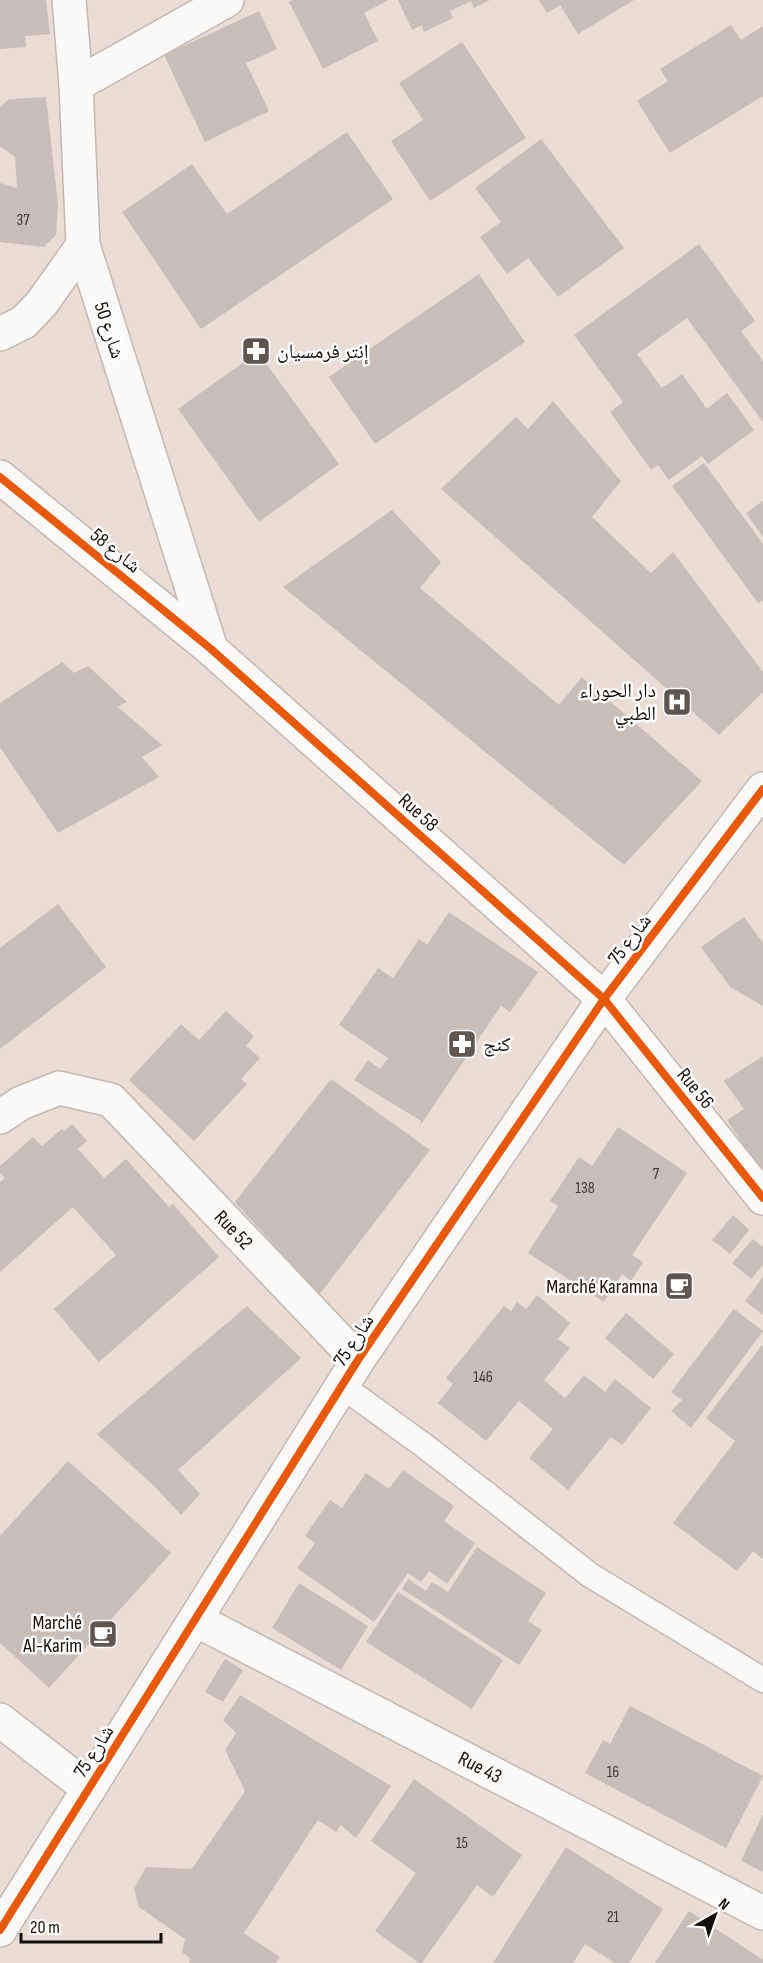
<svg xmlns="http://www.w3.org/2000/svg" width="763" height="1963" viewBox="0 0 763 1963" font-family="'Sofia Sans Condensed','Noto Naskh Arabic',sans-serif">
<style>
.building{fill:#c8beb6}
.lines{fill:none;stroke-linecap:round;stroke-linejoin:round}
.lane-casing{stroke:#c3b8b0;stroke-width:27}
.street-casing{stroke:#c3b8b0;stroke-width:36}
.secondary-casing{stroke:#c3b8b0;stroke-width:36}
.lane{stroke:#fcfaf8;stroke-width:24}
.street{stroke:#fcfaf8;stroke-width:33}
.secondary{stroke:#fcfaf8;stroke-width:33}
.cycleway-casing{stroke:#fff;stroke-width:11}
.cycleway{stroke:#e8590c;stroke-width:8}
.labels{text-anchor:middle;stroke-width:5;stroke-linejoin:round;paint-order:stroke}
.number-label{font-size:16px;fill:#423933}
.street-label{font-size:20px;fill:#150d07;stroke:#fff}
.poi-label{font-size:20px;fill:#150d07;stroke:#fff;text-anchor:end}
</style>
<rect width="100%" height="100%" fill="#ebddd3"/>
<g class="building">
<polygon points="0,0 46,0 50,34 25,36 26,47 0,49"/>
<polygon points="293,0 389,0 364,13 378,41 323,69 289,2"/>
<polygon points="398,0 490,0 474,8 471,1 450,11 453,18 424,32 422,25 412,30"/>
<polygon points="539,0 634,0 578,34 560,5 547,13"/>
<polygon points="259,11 277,49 246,63 269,111 205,142 164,55"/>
<polygon points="731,25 741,40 763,26 763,96 670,153 637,101 668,81 660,69"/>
<polygon points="462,42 526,138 430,201 391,141 423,120 399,83"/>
<polygon points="46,97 58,205 56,235 44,247 0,242 0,183 17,188 15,157 0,146 0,107 9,99"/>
<polygon points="347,132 393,199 201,329 122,212 192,164 227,214"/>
<polygon points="541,139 624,248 558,297 528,258 507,274 480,237 501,222 475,188"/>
<polygon points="699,244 755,321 741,331 763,361 763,422 687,318 637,354 662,388 682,374 707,409 727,393 754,430 708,464 702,456 669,480 658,465 651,470 610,412 623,402 574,335"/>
<polygon points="479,274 525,342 375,444 329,377"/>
<polygon points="258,352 339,464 259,522 178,409"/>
<polygon points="553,401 621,481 592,517 651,573 673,552 763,672 763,692 719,735 441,489 516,417 528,429"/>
<polygon points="704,463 763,544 763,600 758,603 672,486"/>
<polygon points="763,501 763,537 746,513"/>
<polygon points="392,510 441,562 420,588 559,705 582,677 702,781 624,865 283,587"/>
<polygon points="62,662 74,673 88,666 127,702 118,707 162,745 142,757 159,777 58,833 0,747 0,703"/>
<polygon points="58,904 106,967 0,1049 0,948"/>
<polygon points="449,912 538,972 510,1012 501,1006 420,1126 421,1121 354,1080 368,1060 380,1069 388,1058 339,1025 378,968 393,978 419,939 427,945"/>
<polygon points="744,917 763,943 763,1006 730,987 701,947"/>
<polygon points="226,1011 254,1036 246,1046 260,1058 241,1079 247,1084 194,1141 129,1080 181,1024 199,1040"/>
<polygon points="763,1056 763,1175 727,1120 744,1109 724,1081"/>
<polygon points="331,1079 430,1150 319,1295 235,1202"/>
<polygon points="72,1124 87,1141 78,1149 104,1178 126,1159 169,1207 173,1204 219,1257 99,1362 54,1309 116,1255 73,1207 0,1272 0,1182 5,1178 0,1173 0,1166 33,1137 42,1146 62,1129 64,1131"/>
<polygon points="618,1127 687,1173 632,1255 643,1262 631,1281 622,1274 604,1302 528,1253 558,1206 550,1201 579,1157 592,1166"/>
<polygon points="733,1215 749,1230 730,1254 712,1240"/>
<polygon points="753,1239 763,1247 763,1265 751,1279 732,1263"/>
<polygon points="763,1277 763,1315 745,1301"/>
<polygon points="537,1295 570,1323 558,1339 570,1348 544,1380 565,1398 584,1375 605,1392 615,1379 651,1408 622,1445 611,1437 568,1490 529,1458 553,1429 519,1401 486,1441 438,1403 453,1384 446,1378 504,1306 511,1311 517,1302 526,1309"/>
<polygon points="247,1306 301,1358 178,1470 200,1494 181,1515 154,1486 97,1434"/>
<polygon points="734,1309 763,1331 691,1428 671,1411 682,1400 671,1392"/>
<polygon points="626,1313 674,1354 653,1379 605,1338"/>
<polygon points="762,1345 763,1346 763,1559 753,1551 737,1571 673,1523 735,1441 706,1418"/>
<polygon points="68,1461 171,1553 49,1688 0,1643 0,1536"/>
<polygon points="403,1470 454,1506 444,1521 475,1543 447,1584 429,1571 421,1582 408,1573 374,1622 297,1568 315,1543 305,1536 330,1500 342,1508 366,1473 389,1489"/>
<polygon points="477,1547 546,1593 528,1621 542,1630 519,1665 402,1589 408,1579 426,1591 432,1582 448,1592"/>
<polygon points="299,1583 368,1626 341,1670 272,1628"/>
<polygon points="398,1592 503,1660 472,1709 366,1642"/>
<polygon points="225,1659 243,1670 223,1702 205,1692"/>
<polygon points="240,1695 391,1786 356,1838 341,1825 336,1832 318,1820 244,1933 280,1957 276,1963 189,1963 191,1959 182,1952 185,1939 139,1907 134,1889 146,1867 192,1869 245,1791 225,1750 236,1733 223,1720"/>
<polygon points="630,1706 763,1776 726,1848 585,1773 603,1740 610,1744"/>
<polygon points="414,1779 522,1855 493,1897 477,1885 422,1963 419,1963 375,1931 416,1873 371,1841"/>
<polygon points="763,1814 763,1872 741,1861"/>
<polygon points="566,1847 663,1909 629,1963 615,1963 585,1944 573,1963 493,1963"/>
<polygon points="689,1911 763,1960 763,1963 655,1963"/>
</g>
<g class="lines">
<g class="lane-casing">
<polyline id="lane" points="342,1386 426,1447 590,1575 763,1680"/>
</g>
<g class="street-casing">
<g id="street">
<polyline points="69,0 76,85 83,245 211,649"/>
<polyline points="76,85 227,0"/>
<polyline points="0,334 24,322 42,303 83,245"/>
<polyline points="0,477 211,649 604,999 763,1198"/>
<path id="s1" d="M0 1117 21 1103 59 1088 111 1100 358 1360"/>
<path id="s2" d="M196 1620 763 1913"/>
<polyline points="0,1720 89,1789"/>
</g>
</g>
<g class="secondary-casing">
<polyline id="secondary" points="0,1930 358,1360 604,999 763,789"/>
</g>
<use href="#lane" class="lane"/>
<use href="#street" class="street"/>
<use href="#secondary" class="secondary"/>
<g class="cycleway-casing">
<g id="cycleway">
<polyline points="0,477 211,649 604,999 763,1198"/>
<polyline points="0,1930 358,1360 604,999 763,789"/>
</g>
</g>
<use href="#cycleway" class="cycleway"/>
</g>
<defs>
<g id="pharmacy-square" transform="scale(1.5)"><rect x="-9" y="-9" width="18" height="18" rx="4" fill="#60564e" stroke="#fff"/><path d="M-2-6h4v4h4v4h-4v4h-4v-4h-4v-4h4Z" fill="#fff"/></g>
<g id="hospital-square" transform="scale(1.5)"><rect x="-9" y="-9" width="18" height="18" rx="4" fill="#60564e" stroke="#fff"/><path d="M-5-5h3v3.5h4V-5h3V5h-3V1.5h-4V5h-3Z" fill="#fff"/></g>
<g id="cafe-square" transform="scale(1.5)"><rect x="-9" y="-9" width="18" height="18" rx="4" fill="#60564e" stroke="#fff"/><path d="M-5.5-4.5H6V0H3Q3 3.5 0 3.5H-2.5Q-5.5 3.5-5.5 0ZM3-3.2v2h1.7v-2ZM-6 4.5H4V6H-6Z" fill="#fff"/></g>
</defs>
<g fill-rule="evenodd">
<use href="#pharmacy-square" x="256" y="351"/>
<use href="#hospital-square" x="677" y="702"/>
<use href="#pharmacy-square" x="462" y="1044"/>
<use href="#cafe-square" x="679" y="1286"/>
<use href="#cafe-square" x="103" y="1634"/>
</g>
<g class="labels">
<g class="number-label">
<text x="23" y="225">37</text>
<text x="656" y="1179">7</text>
<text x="585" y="1193">138</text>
<text x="483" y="1382">146</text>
<text x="613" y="1777">16</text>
<text x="462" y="1848">15</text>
<text x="613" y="1922">21</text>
</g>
<g class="street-label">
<text transform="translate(110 330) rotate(72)" y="7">شارع 50</text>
<text transform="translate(116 550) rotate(39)" y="7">شارع 58</text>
<text transform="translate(419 812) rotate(42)" y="7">Rue 58</text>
<text transform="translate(629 939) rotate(-53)" y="7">شارع 75</text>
<text transform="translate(696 1088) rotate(51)" y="7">Rue 56</text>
<text dy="7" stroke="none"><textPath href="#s1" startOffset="298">Rue 52</textPath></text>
<text transform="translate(353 1340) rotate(-57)" y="7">شارع 75</text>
<text transform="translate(93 1751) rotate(-58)" y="7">شارع 75</text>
<text dy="7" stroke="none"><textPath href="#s2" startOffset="320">Rue 43</textPath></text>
</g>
<g class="poi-label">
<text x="277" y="358" text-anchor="start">إنتر فرمسيان</text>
<text x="656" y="697">دار الحوراء<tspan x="656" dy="23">الطبي</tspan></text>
<text x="483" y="1051" text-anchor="start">كنج</text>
<text x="658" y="1293">Marché Karamna</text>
<text x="82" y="1629">Marché<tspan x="82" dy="23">Al-Karim</tspan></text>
</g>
</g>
<g transform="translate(715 1915) rotate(40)" stroke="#ffffff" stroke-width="4.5" paint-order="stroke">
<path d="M0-4.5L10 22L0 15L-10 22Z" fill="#150d07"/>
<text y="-9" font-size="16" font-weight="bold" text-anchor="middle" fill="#150d07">N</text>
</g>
<path d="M21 1933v9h140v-9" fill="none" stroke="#150d07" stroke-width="3"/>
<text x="30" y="1933" font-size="18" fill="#150d07" stroke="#ffffff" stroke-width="4.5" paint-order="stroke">20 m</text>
</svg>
